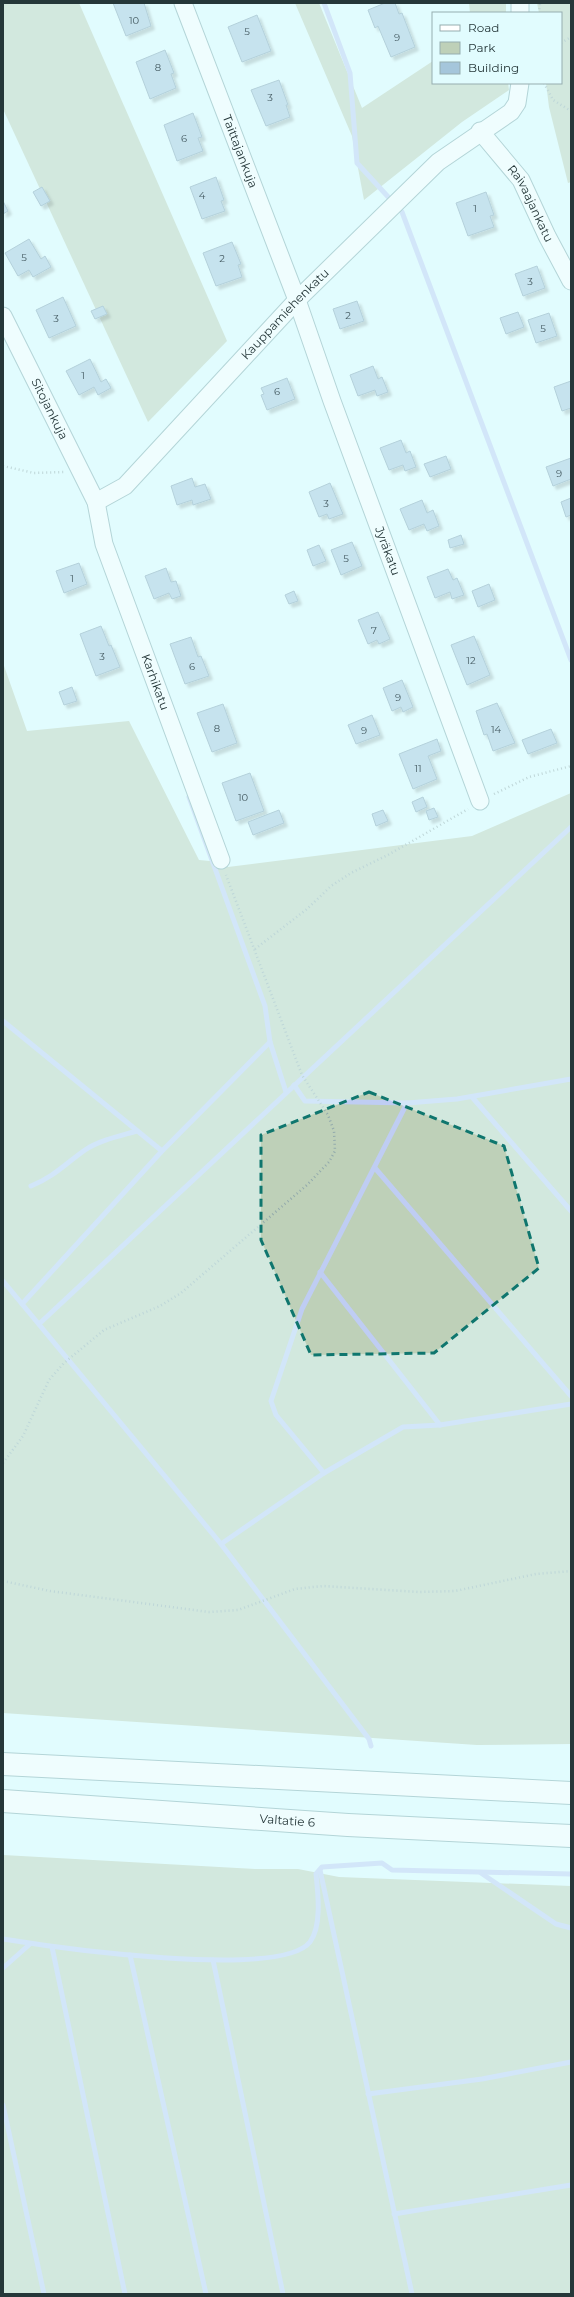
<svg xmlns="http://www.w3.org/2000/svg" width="574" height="2297" viewBox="0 0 574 2297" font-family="Montserrat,sans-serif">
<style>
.green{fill:#bed0b8}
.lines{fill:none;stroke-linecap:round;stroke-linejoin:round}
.stream{stroke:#bfcdf3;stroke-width:5}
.building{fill:#a5c6db;stroke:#7c9db1;filter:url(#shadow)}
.minor-casing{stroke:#7ba6aa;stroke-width:19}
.motorway-casing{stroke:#7ba6aa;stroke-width:24}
.path{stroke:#93aaac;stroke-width:2.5;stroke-dasharray:1 3;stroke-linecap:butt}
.minor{stroke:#fff;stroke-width:17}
.motorway{stroke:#fff;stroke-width:22}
.marked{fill:none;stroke:#0f766e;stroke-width:3;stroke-dasharray:8 5;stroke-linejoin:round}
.labels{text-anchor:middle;stroke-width:4;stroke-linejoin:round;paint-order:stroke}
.number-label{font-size:10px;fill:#455b62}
.street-label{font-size:12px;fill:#253739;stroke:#e1fcfe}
</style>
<defs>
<filter id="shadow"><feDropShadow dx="3.5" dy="3.5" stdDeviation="1" flood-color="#0004"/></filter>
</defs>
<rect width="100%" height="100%" fill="#e1fcfe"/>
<g class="green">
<polygon points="3,3 79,3 227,341 148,422 3,109"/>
<polygon points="295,3 319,3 362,108 433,61 433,83 508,83 509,90 462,122 364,200 352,136"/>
<polygon points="469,3 506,3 506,13 470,13"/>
<polygon points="537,3 571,3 571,182 568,183 549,107 546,83 561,83 561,13 539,13"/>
<polygon points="3,663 27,731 129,721 199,860 220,862 228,867 472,836 571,793 571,1744 477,1745 3,1713"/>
<polygon points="3,1855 255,1869 298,1869 339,1877 571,1886 571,2294 3,2294"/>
</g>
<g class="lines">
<g class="stream">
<polyline points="324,3 350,73 357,163 402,212 571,660"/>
<polyline points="189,797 265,1006 270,1042 286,1092"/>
<polyline points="3,1021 162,1151"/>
<polyline points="294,1085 305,1101 407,1103 457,1099 571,1079"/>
<polyline points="472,1097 571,1211"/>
<polyline points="375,1168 571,1396"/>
<path d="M31 1186C55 1176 65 1164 85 1150 100 1140 120 1136 137 1131"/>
<polyline points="320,1272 440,1425"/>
<polyline points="3,1281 221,1544 369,1739 371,1746"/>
<polyline points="22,1304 162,1151 270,1042"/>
<polyline points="39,1324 571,827"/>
<polyline points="324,1473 276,1415 271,1401 302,1309 407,1103"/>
<polyline points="221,1544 324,1473 403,1427 440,1425 571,1404"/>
<polyline points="320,1870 412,2294"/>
<polyline points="481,1873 556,1924 571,1928"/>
<path d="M3 1939C52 1947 280 1980 310 1942 322 1926 318 1893 316 1874L322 1867 382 1863 392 1870 571 1874"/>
<polyline points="52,1947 125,2294"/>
<polyline points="130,1955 206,2294"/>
<polyline points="213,1960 283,2294"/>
<polyline points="3,1968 30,1944"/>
<polyline points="368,2094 482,2079 571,2062"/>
<polyline points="3,2105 44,2294"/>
<polyline points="394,2214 571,2185"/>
</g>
</g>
<g class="building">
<polygon points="113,3 144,3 151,26 126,36"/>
<polygon points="385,3 395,3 399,14 402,13 415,47 391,57 378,26 375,28 368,10"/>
<polygon points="257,15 271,51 242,62 228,27"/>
<polygon points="165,50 174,73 171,74 176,88 150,99 136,62"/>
<polygon points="279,80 288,105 286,105 290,117 266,126 251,90"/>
<polygon points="193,113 202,137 198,138 203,151 177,161 164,125"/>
<polygon points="216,177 224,200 221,201 225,211 202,219 190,187"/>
<polygon points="42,187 50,201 41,206 33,192"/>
<polygon points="486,192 494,215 490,216 494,227 468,236 456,203"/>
<polygon points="3,201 8,211 3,214"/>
<polygon points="29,239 41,259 45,256 51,267 33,277 29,270 18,276 5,253"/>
<polygon points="232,242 241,264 238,265 242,277 216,286 203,253"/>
<polygon points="537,266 545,288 523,296 515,274"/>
<polygon points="63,297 76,326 49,338 36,310"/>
<polygon points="357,301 364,321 340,329 333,309"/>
<polygon points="103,306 107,314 95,319 91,311"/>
<polygon points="518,312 524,327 506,334 500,318"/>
<polygon points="549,313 557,336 536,343 528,320"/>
<polygon points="90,359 101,382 106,379 111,388 98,395 94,387 79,395 66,371"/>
<polygon points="373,366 378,379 382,377 388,392 377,396 375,390 358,396 350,375"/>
<polygon points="287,378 295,399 267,410 261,395 264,394 261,388"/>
<polygon points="571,381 571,408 562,411 554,387"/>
<polygon points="401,440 406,453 410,451 416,467 405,471 403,465 389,470 380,448"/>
<polygon points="446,456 451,469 430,477 424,464"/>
<polygon points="571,458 571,479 553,486 546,467"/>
<polygon points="192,478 195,487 205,484 211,499 193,505 192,500 177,505 171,486"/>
<polygon points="330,483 343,514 329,519 327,514 319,517 309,492"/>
<polygon points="571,498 571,515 566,517 561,502"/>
<polygon points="422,500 427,513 433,510 439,526 427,531 424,524 409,530 400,509"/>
<polygon points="461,535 464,544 450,548 448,540"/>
<polygon points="352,542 362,566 341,575 331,550"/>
<polygon points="319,545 326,561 313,566 307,550"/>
<polygon points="79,563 87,584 64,593 56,571"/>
<polygon points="166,568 171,582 176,581 181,596 172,599 169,593 154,599 145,576"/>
<polygon points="448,569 453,580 457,578 464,595 452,599 450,592 435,598 427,577"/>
<polygon points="489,584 495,600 478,607 472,591"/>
<polygon points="294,591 298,601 289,604 285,595"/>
<polygon points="378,612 390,639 379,644 377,640 368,644 358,620"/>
<polygon points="101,626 109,646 111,645 120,667 96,676 80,634"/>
<polygon points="474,636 490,675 467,685 451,645"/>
<polygon points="191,637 198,657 201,656 209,676 185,684 170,644"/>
<polygon points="402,680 413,707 403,712 401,707 392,711 383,688"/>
<polygon points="72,687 77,701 64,705 59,692"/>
<polygon points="497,703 515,743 493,751 487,734 484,735 476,711"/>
<polygon points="223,704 237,743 212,752 197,713"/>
<polygon points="372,715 380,735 356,744 348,725"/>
<polygon points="551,729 557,743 528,754 522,740"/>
<polygon points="437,739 441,751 428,756 437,779 413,789 399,754"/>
<polygon points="250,773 264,811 236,821 222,783"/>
<polygon points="423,797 427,807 416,812 412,802"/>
<polygon points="434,808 438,817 429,820 426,811"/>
<polygon points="279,810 284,823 253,835 248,822"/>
<polygon points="383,810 388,821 376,826 372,814"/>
</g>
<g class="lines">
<g class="minor-casing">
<g id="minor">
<path id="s1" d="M183 3 297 300 332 401 480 801"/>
<polyline points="520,13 520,3"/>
<path id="s2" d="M480 131 521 180 547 236 571 281"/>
<path id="s3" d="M3 316 96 502 104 544 221 860"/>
<path id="s4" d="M96 502 125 486 297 300 438 162 511 112 517 103 520 83"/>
</g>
</g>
<g class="motorway-casing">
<g id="motorway">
<polyline points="3,1764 571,1793"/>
<path id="s5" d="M3 1801 348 1825 571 1836"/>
</g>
</g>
<g class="path">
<polyline points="539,13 540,3"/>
<polyline points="561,43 571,37"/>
<polyline points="544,83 553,100 571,111"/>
<polyline points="3,466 34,473 64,472"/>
<polyline points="494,794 529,777 571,766"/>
<polyline points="255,949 307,909 331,886 351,873 388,855 468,809"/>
<polyline points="3,1463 23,1436 49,1380 64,1363 104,1330 160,1306 181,1293 307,1185 329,1162 335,1151 334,1131 328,1115 302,1075 226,875"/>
<polyline points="3,1581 50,1591 209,1612 238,1610 295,1589 323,1586 419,1592 455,1591 536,1574 571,1571"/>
</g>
<use href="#minor" class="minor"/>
<use href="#motorway" class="motorway"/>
</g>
<path d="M0 0H574V2297H0ZM369 1092 504 1146 539 1268 434 1353 311 1355 261 1240V1135Z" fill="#e1fcfe" fill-opacity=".55" fill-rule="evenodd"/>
<path class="marked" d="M369 1092 504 1146 539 1268 434 1353 311 1355 261 1240V1135Z"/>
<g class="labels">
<g class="number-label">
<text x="134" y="24">10</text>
<text x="247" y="35">5</text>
<text x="397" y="41">9</text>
<text x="158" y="71">8</text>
<text x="270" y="101">3</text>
<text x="184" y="142">6</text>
<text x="202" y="199">4</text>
<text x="475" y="212">1</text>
<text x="24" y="261">5</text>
<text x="222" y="262">2</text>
<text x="530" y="285">3</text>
<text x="348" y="319">2</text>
<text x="56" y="322">3</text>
<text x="543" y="332">5</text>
<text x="83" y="379">1</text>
<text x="277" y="395">6</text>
<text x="559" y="477">9</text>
<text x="326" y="507">3</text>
<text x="346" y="562">5</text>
<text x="72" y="582">1</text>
<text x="374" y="634">7</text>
<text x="102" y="660">3</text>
<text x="471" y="664">12</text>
<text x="192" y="670">6</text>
<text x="398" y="701">9</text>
<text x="217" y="732">8</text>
<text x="496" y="733">14</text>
<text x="364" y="734">9</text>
<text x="418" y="772">11</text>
<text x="243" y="801">10</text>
</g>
<g class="street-label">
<text dy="4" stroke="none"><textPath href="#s1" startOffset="159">Taittajankuja</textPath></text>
<text dy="4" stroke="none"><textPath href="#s2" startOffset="89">Raivaajankatu</textPath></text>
<text dy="4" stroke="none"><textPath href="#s4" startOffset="268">Kauppamiehenkatu</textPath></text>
<text dy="4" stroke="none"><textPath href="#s3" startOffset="104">Sitojankuja</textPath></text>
<text dy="4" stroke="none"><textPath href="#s1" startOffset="585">Jyräkatu</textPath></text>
<text dy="4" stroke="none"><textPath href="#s3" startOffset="398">Karhikatu</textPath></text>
<text dy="4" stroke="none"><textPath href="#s5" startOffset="285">Valtatie 6</textPath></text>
</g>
</g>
<rect width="574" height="2297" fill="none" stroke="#253739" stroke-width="8"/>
<rect x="432" y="12" width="130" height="72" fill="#e1fcfe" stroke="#96adaf"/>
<rect x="440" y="25" width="20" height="6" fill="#ffffff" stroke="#96adaf"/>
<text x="468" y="32" font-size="12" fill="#253739">Road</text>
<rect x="440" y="42" width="20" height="12" fill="#bed0b8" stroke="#96adaf"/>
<text x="468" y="52" font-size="12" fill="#253739">Park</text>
<rect x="440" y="62" width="20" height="12" fill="#a5c6db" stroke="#96adaf"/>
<text x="468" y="72" font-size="12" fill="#253739">Building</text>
</svg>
